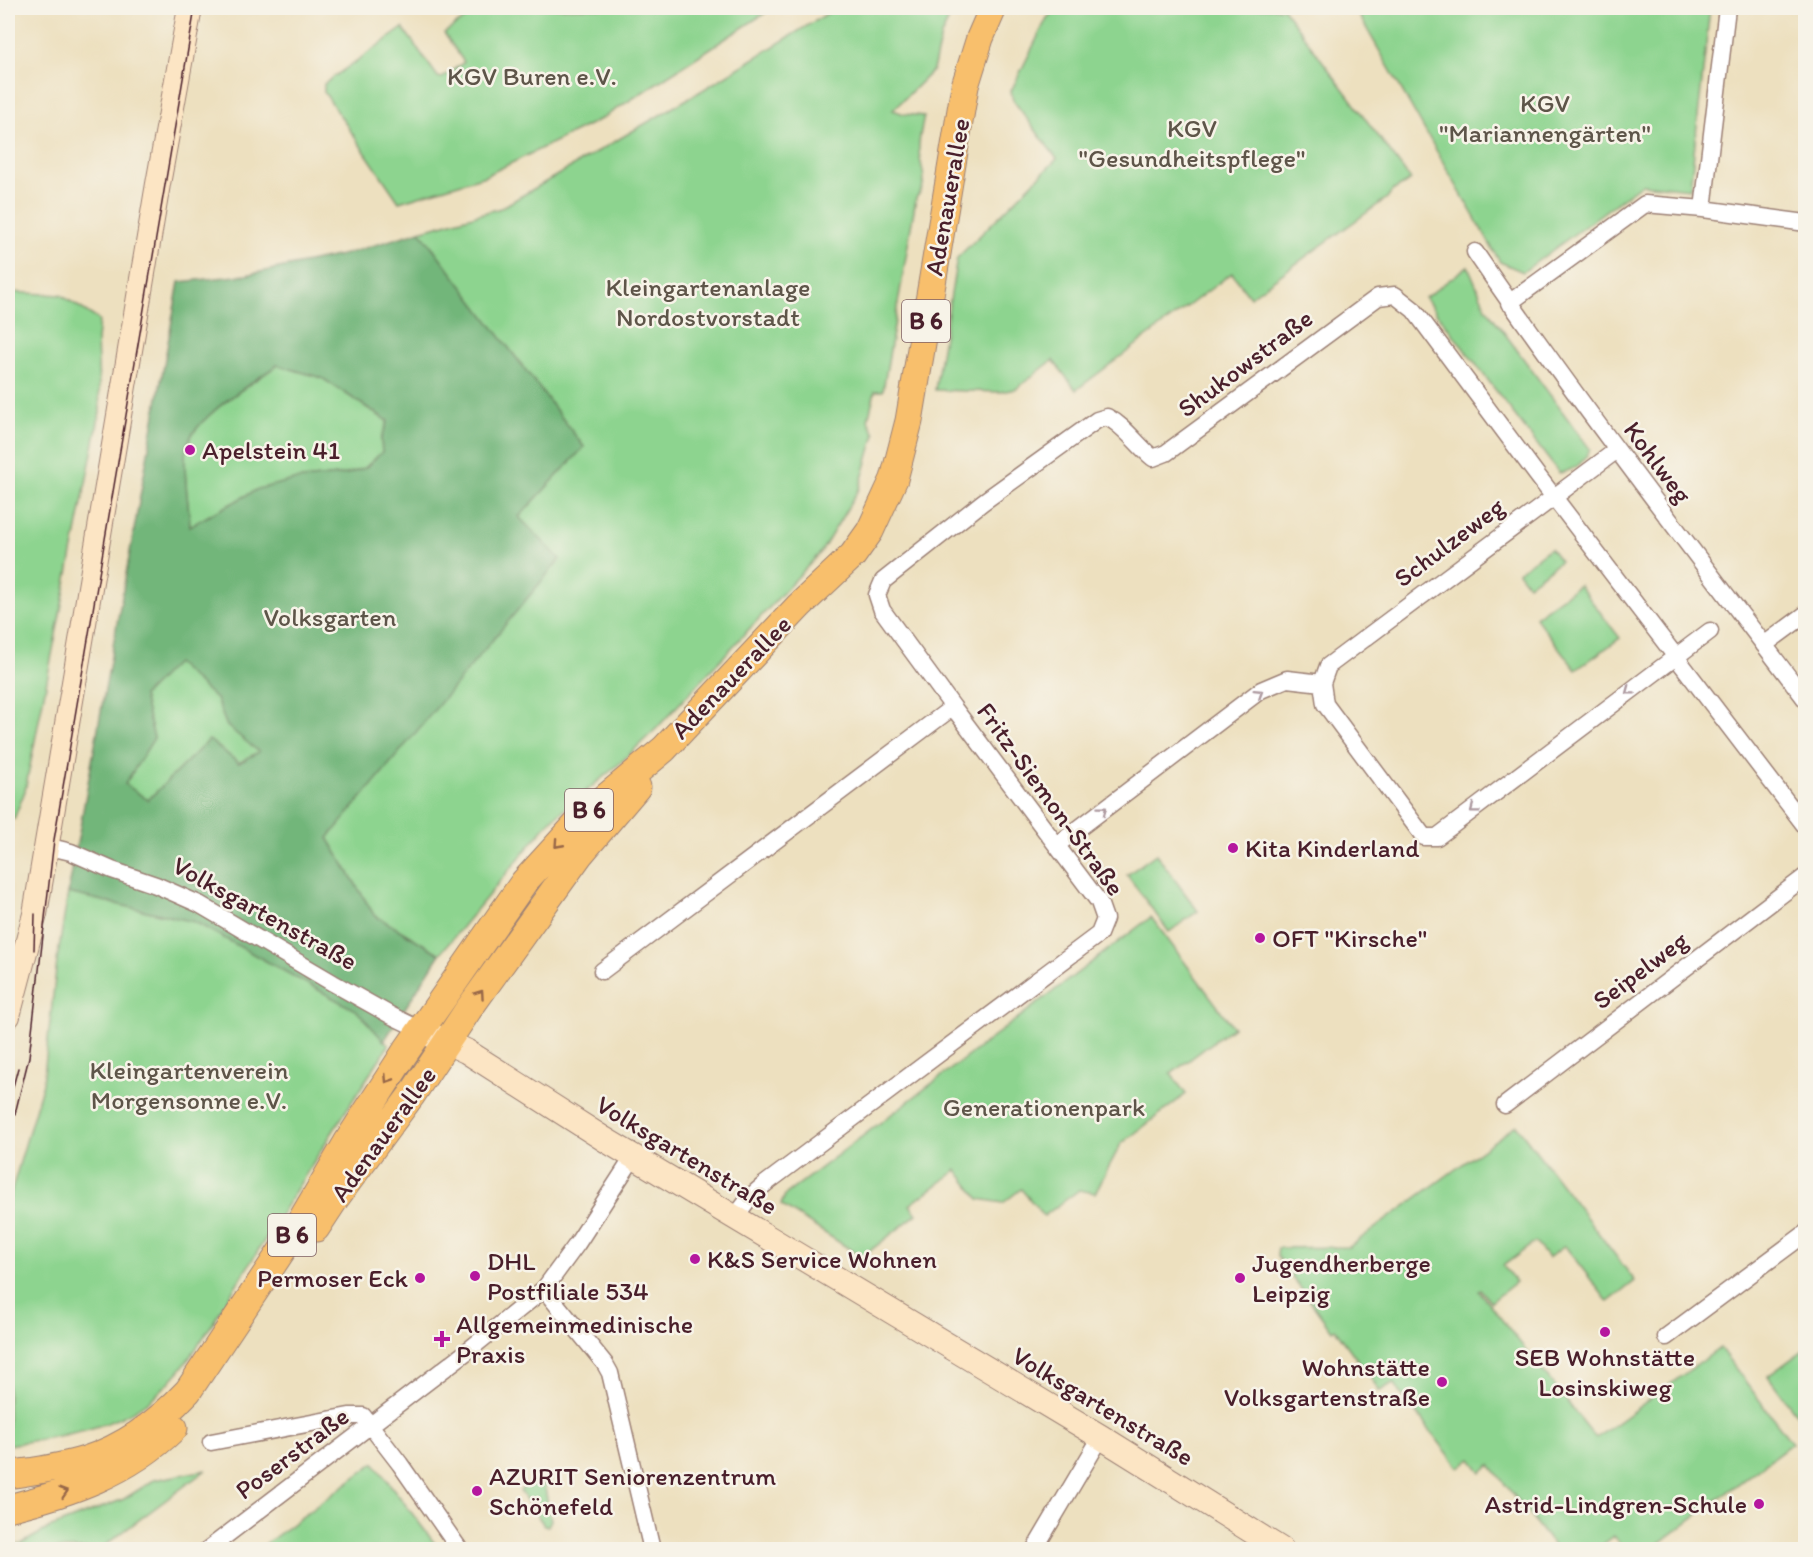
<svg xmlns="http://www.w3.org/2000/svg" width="1813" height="1557" font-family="Itim,sans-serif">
	<rect width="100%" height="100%" fill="#f7f3e8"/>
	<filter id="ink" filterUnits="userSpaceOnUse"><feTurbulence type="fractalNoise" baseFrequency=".0167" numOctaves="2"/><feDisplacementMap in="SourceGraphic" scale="12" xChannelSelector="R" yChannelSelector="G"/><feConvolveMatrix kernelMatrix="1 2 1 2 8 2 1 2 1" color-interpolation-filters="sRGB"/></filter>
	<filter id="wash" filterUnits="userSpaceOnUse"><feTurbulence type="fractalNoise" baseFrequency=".008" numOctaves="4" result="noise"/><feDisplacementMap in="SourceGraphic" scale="24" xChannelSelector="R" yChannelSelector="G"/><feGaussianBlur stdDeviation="1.35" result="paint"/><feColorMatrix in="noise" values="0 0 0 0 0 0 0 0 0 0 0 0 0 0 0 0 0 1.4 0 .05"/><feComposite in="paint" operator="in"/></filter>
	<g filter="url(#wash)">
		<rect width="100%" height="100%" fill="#ede0bf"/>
		<path fill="#8dd48f" stroke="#6c7a5d" stroke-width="1.5" d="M481 8H773L601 119 485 176 399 202 324 92V84L403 28 438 77 442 78 464 62 444 33Z
			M836 8H954L941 36 933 70 893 110 904 114 924 116C922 127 918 140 919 151 920 169 931 180 916 198L883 391H875L868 420 875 434 859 489 821 552 656 729 619 764 549 822 440 954 374 915 328 838 559 559 518 518 584 447 420 231 501 208 701 91Z
			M1058 8H1283L1411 180 1392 191 1387 198 1250 297 1232 273 1076 390 1053 360 1016 389 1000 392 935 390 957 258 1057 159 1013 100 1011 91 1047 18Z
			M1355 8H1710L1690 189 1642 184 1523 272 1500 262Z
			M1468 266 1486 308 1590 449C1583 464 1575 470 1559 473L1425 298Z
			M8 292 61 295 99 320 97 340 100 412 25 791 14 819 8 816Z
			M278 365 322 378 388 422 381 439 382 452 365 468 347 474 294 480 213 513 190 527C189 507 182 466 186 448 193 418 253 383 278 365Z
			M1550 548 1560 561 1528 585 1518 572Z
			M1579 585 1620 638 1576 670 1535 617Z
			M176 662 216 699 227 726 260 751 239 763 209 740 148 800 125 784 154 738 143 696Z
			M1156 854 1198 911 1169 932 1127 875Z
			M68 893 195 922 357 1011 389 1045C338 1121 291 1199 242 1276 214 1319 188 1372 146 1403 105 1432 55 1436 8 1445V1203L43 1083 57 961Z
			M1151 917 1233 1027 1171 1074 1186 1094 1121 1144 1095 1193 1079 1190 1044 1216 1021 1189 1003 1203 979 1199 957 1170 910 1205 917 1214 862 1257 781 1205 785 1195Z
			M1516 1125 1635 1281 1608 1302 1565 1246 1548 1258 1535 1242 1503 1266 1516 1282 1491 1302 1481 1290 1479 1291 1596 1438 1720 1348 1792 1443 1652 1549H1624L1614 1536 1597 1549H1556L1490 1465 1481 1472 1471 1459 1459 1468 1393 1383 1380 1391 1335 1329 1332 1331 1277 1256 1278 1248 1349 1247Z
			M1805 1349 1806 1419 1802 1422 1768 1376Z
			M374 1463 439 1549H259Z
			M206 1470 100 1549H8V1547L23 1543 49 1528 124 1499 154 1480Z
			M544 1483 551 1520 548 1526 544 1525 520 1491 524 1487Z"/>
		<path fill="#72b67a" stroke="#5e6a52" stroke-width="1.5" fill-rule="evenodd" d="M420 231 584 447 519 517 560 559 328 838 374 915 440 954 384 1041 357 1011 195 922 68 893 179 282 246 275 346 254ZM277 365 322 378 388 421 381 439 382 452 365 468 347 474 294 480 258 489 190 526C189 507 182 465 186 448 193 418 252 383 277 365ZM176 663 216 699 227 726 259 752 239 763 209 740 148 800 125 784 154 738 143 696Z"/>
	</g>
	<g filter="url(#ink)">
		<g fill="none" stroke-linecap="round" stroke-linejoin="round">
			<g stroke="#9c8075" stroke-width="19">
				<path id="minor" d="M1703 209 1727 8
					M1475 252C1580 405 1694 552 1806 700
					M1509 303 1645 204 1703 209 1806 223
					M1617 450 1328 666 1322 683 1325 704 1424 837H1437L1710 631
					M1764 645 1806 614
					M953 707 882 610 877 595 883 581 983 502 1097 420 1107 417C1125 426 1137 445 1153 458L1166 453 1378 297 1395 295 1414 310 1537 475 1806 827
					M1057 845 1261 690 1287 679 1322 683
					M46 846 71 852 112 870 156 885 199 904 333 983 392 1016 421 1030
					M602 971 953 707 1099 902 1105 919 1099 934 765 1184 751 1196 735 1217
					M1505 1105 1806 876
					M544 1289 605 1364 610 1373 652 1550
					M1666 1337 1806 1233
					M211 1442 349 1416H363L400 1464 460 1550
					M207 1550 465 1353 544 1289 577 1244 634 1156
					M1034 1550 1101 1437"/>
			</g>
			<g stroke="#9c8075" stroke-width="26">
				<path id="secondary" d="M8 1016 35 914 158 184 190 8
					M429 1034 466 1051 604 1139 1101 1437 1282 1550"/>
			</g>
			<g stroke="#9c8075" stroke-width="29">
				<path id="primary" d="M316 1228 335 1199 411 1096 468 1010 580 854 637 787
					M8 1475C33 1471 60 1468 85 1460 126 1447 159 1422 188 1391L295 1231 348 1141 404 1054 524 882 587 813 664 749 799 606 853 555 870 531 894 479 909 421 965 86 980 38 993 8
					M8 1508C69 1493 128 1473 174 1428"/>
			</g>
			<use href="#minor" stroke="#fff" stroke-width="16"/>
			<use href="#secondary" stroke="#fce5c4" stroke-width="24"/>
			<use href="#primary" stroke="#f8bf6c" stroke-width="27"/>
			<path stroke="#4a1f2b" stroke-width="1.5" d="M34 950 35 914
				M8 1105 18 1068
				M8 1142 29 1057 54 840 195 8"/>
		</g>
		<defs><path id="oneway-chevron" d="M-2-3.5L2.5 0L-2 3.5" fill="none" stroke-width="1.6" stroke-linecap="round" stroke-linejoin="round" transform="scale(1.5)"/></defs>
		<g stroke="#ae9aa0">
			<use href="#oneway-chevron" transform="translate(1629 691) rotate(143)"/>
			<use href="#oneway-chevron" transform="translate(1259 693) rotate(-32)"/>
			<use href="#oneway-chevron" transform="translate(1474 809) rotate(143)"/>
			<use href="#oneway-chevron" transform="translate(1103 810) rotate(-37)"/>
		</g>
		<g stroke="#986748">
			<use href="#oneway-chevron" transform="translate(558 844) rotate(132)"/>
			<use href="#oneway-chevron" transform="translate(480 994) rotate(-55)"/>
			<use href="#oneway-chevron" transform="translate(388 1079) rotate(123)"/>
			<use href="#oneway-chevron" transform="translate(64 1492) rotate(-17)"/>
		</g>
	</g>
	<g fill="#b5179e" stroke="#f7f3e8" stroke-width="2">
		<circle cx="190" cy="450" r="6"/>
		<circle cx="1233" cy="848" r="6"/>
		<circle cx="1260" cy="938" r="6"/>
		<circle cx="695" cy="1259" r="6"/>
		<circle cx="475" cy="1276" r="6"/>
		<circle cx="420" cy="1278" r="6"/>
		<circle cx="1240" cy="1278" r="6"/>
		<circle cx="1605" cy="1332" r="6"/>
		<path d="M439 1330h6v6h6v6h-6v6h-6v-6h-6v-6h6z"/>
		<circle cx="1442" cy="1382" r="6"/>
		<circle cx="477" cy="1491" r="6"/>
		<circle cx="1759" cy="1504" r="6"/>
	</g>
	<g text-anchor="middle" stroke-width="5" stroke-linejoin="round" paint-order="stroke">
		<g fill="#f7f3e8" stroke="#7e5f64" stroke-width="1.5">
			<rect x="902" y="300" width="48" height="42" rx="4.5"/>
			<rect x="565" y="789" width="48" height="42" rx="4.5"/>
			<rect x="268" y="1214" width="48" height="42" rx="4.5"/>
		</g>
		<g font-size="24" font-weight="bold" fill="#4a1f2b">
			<text x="926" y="329">B 6</text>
			<text x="589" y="818">B 6</text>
			<text x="292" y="1243">B 6</text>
		</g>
		<g font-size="26" fill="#5e5549" stroke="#f7f3e8">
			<text x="532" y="85">KGV Buren e.V.</text>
			<text x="1545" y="112">KGV<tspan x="1545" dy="30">"Mariannengärten"</tspan></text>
			<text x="1192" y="137">KGV<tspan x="1192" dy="30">"Gesundheitspflege"</tspan></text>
			<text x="708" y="296">Kleingartenanlage<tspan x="708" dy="30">Nordostvorstadt</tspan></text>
			<text x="330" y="626">Volksgarten</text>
			<text x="189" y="1079">Kleingartenverein<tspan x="189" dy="30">Morgensonne e.V.</tspan></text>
			<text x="1044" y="1116">Generationenpark</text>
		</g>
		<g font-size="26" fill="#4a1f2b" stroke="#f7f3e8">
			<text transform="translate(947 197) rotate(-80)" y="9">Adenauerallee</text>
			<text transform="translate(1245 363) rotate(-37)" y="9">Shukowstraße</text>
			<text transform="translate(1658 462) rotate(53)" y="9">Kohlweg</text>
			<text transform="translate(1449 542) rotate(-37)" y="9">Schulzeweg</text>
			<text transform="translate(731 677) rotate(-46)" y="9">Adenauerallee</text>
			<text transform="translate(1051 799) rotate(54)" y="9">Fritz-Siemon-Straße</text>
			<text transform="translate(265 913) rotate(29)" y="9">Volksgartenstraße</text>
			<text transform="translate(1640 970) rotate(-37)" y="9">Seipelweg</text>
			<text transform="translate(383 1134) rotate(-54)" y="9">Adenauerallee</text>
			<text transform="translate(687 1155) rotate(31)" y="9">Volksgartenstraße</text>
			<text transform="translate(1103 1406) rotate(31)" y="9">Volksgartenstraße</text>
			<text transform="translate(292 1453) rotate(-37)" y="9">Poserstraße</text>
		</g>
		<g font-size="26" fill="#4a1f2b" stroke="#f7f3e8" text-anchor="start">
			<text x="202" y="459">Apelstein 41</text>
			<text x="1245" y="857">Kita Kinderland</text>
			<text x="1272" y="947">OFT "Kirsche"</text>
			<text x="707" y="1268">K&amp;S Service Wohnen</text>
			<text x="487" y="1270">DHL<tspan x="487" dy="30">Postfiliale 534</tspan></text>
			<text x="1252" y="1272">Jugendherberge<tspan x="1252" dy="30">Leipzig</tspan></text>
			<text x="408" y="1287" text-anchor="end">Permoser Eck</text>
			<text x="456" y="1333">Allgemeinmedinische<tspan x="456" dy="30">Praxis</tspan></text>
			<text x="1605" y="1366" text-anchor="middle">SEB Wohnstätte<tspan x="1605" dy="30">Losinskiweg</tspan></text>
			<text x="1430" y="1376" text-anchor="end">Wohnstätte<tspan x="1430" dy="30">Volksgartenstraße</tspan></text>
			<text x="489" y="1485">AZURIT Seniorenzentrum<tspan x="489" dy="30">Schönefeld</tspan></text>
			<text x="1747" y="1513" text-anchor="end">Astrid-Lindgren-Schule</text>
		</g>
	</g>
	<rect width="1813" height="1557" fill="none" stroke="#f7f3e8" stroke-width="30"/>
</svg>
